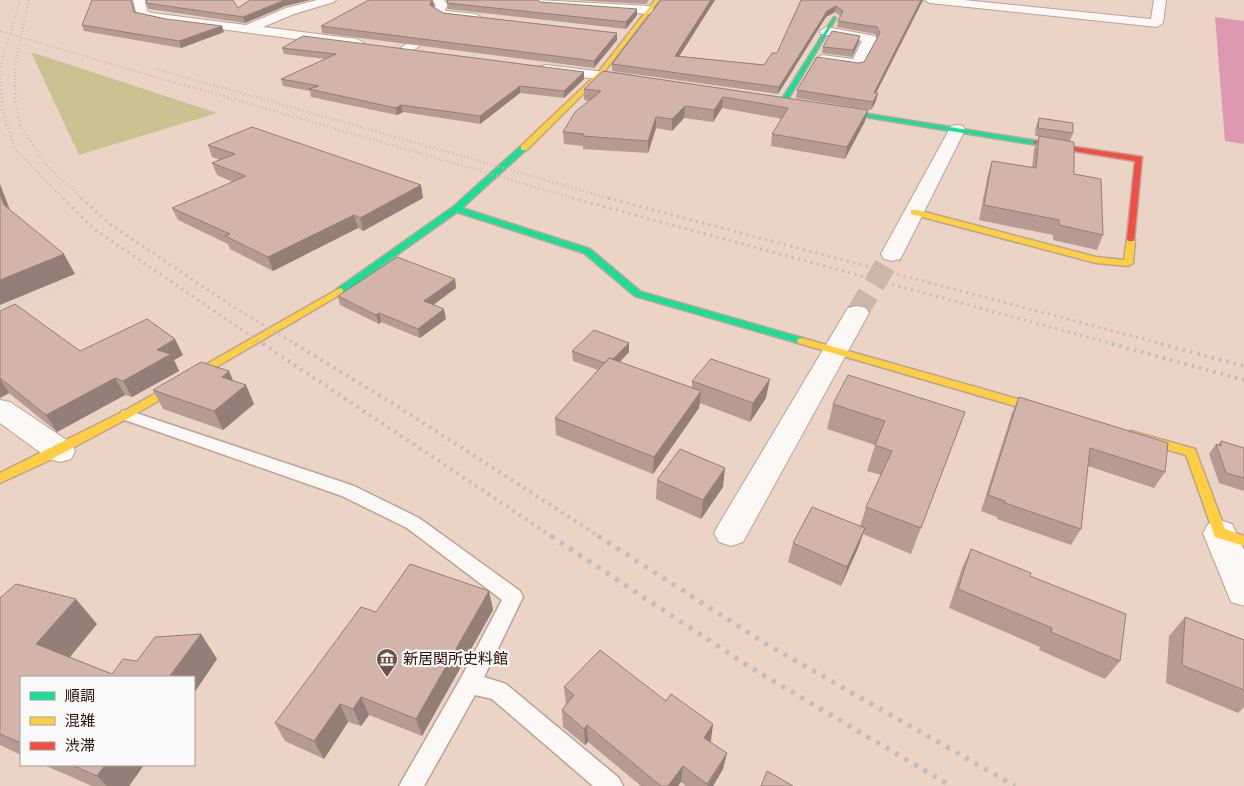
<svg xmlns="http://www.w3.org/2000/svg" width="1244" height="786" font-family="'Fira Sans','Noto Sans JP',sans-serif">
	<rect width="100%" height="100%" fill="#ebd3c6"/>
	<path fill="#cbc191" d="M31 52 217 113 79 155Z"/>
	<path fill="#dd98b2" d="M1215 17 1244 21V144L1225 141Z"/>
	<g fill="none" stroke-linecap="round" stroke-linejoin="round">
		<path stroke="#ceb5a9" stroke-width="22" stroke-dasharray="22 11" stroke-linecap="butt" d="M857 313 892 254"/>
		<g stroke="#bba396" stroke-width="3">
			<path id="lane" d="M127 410 354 486 419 518 520 591 523 597 484 677 506 684 619 778 623 786H593L492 699 475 695 424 786H399L462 676 502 600 407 528 342 496 122 419 119 415 122 411Z"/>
		</g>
		<g stroke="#bba396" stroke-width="2">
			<path id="street" d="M133 0H145L147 11 152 13 246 25 286 8 317 0H336L334 2 294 14 263 27 357 39 364 43 357 47 151 20 137 16Z
				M431 0H444L448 4 445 10 447 11 476 14 482 18C475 25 440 19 433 11L436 5Z
				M538 0 649 6 655 10 649 14 541 6 535 3Z
				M924 0H964L1151 19 1154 0H1166L1163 23 1157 27 930 3Z
				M435 26 439 27 441 30 439 33 409 53H399L397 50Z
				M826 27 875 36 877 39 862 67 857 68 817 62 815 59 822 55 853 59 862 41 821 34 820 31Z
				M546 65 630 75 635 76 637 79 635 82 630 83 541 72 539 69 541 66Z
				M957 125 963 126 965 130 903 254 900 259 892 261 884 259 881 254 949 130 951 126Z
				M857 306 866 308 869 313 743 542 731 546 719 542 714 533 719 524 845 313 848 308Z
				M0 400 10 402 71 443 75 451 71 459 60 462 49 459 0 423Z
				M1220 520 1232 524 1244 550V606L1231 602 1203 533 1208 524Z"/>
		</g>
		<g stroke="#bba396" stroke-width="3">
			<path id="fast" d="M834 17 836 18 787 101 1037 141 1041 143 1037 145 781 103 780 102Z
				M521 146 528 148 462 208 590 249 641 292 806 339 807 341 806 343H798L635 296 584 253 457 212 343 293H337V289L453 207Z"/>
		</g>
		<g stroke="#bba396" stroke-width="3">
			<path id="slow" d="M655 0H659L601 76 527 150H521V146L597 74Z
				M911 210H917L1096 257 1124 260 1127 239 1131 236 1135 239 1133 263 1128 266 1096 263 911 214Z
				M340 288 343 289V293L134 415 48 461 0 483V473L126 410Z
				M802 338 1057 410 1059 413 1053 417 798 343 797 341 798 339Z
				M1131 431 1195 449 1225 529 1244 536V546L1215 537 1186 455 1127 438 1125 435 1127 432Z"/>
		</g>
		<g stroke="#bba396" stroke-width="3">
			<path id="jam" d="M1034 141 1142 157 1134 241H1128L1127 239 1135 161 1037 145 1033 143Z"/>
		</g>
		<path stroke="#dbd3ce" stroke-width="2.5" stroke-dasharray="2 2" stroke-linecap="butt" d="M0 307 83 278"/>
		<use href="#lane" fill="#fcf8f6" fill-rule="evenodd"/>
		<use href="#street" fill="#fcf8f6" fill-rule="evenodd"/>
		<use href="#fast" fill="#16e098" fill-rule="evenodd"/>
		<use href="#slow" fill="#ffcf43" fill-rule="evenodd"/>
		<use href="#jam" fill="#f24e42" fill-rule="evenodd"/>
		<path stroke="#c4bdb9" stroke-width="2" stroke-dasharray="1 2.5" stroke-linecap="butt" d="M0 31 189 87
			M0 67 20 0
			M156 69 218 87
			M0 71 1 87
			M15 87V64L29 0"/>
		<path stroke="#c4bdb9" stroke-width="2.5" stroke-dasharray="1 3" stroke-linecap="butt" d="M1 85 2 109 15 149 64 199
			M15 85V99L20 125 47 166 83 199
			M185 85 577 199
			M214 85 612 199"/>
		<path stroke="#c4bdb9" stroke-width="3" stroke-dasharray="2 4.5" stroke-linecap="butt" d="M63 198 94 229 264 345
			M81 198 110 224 235 308 297 345
			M572 198 1117 345
			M608 198 1166 345"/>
		<path stroke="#c4bdb9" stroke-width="4" stroke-dasharray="2.5 5" stroke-linecap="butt" d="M263 344 553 537
			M295 344 397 406 600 537
			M1112 344 1244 380
			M1161 344 1244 366"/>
		<path stroke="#c4bdb9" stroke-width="5" stroke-dasharray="4 7" stroke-linecap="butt" d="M551 536 748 666 951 786
			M598 536 763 642 1015 786"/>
	</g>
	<path fill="#b59b93" d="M92 0H132L135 12 224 32 181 48 84 31 82 25Z
		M250 0H310L285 6 245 23 149 9 146 3 238 8Z
		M369 0H433L434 5 433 7 443 13 617 33V40L594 68 322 33 321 26Z
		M447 0H538L540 2 637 15 626 29 448 9 447 3Z
		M573 0H649L646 4Z
		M661 0H715L679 56 764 65 777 53 801 0H923L876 93V101L871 110 796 98 797 90 858 63 864 62 877 38 875 34 837 27 838 21 840 16 835 12 826 17 778 94 612 71V64Z
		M859 42 852 57 822 53 823 47Z
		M282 48 584 72V79L564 98 520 93 480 124 403 112 397 115 311 97 310 91 283 86 281 79 325 59 284 54Z
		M603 71 868 110 865 121 845 159 771 146 772 134 782 119 722 108 713 122 684 118 672 131 656 128 648 153 583 149V146L564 144 563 132 589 101 584 100V89Z
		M1039 118 1073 133 1070 141 1074 174 1103 235 1097 250 1053 240V235L979 220 988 174 992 161 1032 168 1034 149 1039 136H1035L1036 126Z
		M208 145 423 198 363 231 358 228 273 271 230 249 228 244 178 220 172 208 233 182 217 175 212 163 220 160 212 157Z
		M455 279 456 288 433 305 446 319 420 338 381 322 379 324 340 305 338 296Z
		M0 311 80 351 183 355 174 360 179 371 132 397 125 395 57 432 9 393 0 398Z
		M572 351 629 352 620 362 692 388V381L766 398 750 422 700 403 699 408 653 474 556 435 555 418 598 370 573 361Z
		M234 381 246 385 254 404 223 430 163 409 153 390Z
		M1019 397 1165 472 1154 488 1088 466 1081 529 1071 545 997 519V517L981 511 1012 413Z
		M833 404 965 412 911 554 863 534 858 548 841 586 788 562 793 543 860 527 866 507 881 475 867 471 875 445 827 429Z
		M1221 441 1244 448V491L1219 483 1209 454 1216 444 1218 445Z
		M657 480 723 487 701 519 656 499Z
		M971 549 1030 576 1120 661 1105 679 1039 650 1040 647 949 608 962 568Z
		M489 591 493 610 422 736 369 715 361 726 348 722 324 759 285 741 275 723 376 612Z
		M0 598 97 624 70 657 112 674 137 661 201 634 217 659 194 693V677H21V755L0 745Z
		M1185 617 1244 640V707L1238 713 1166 683 1169 636Z
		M564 687 666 701 713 724 710 742 727 753 723 769 713 786H686L681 782 678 786H641L588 742 585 745 563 727 562 710 566 705Z
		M44 765H144L129 786H92Z"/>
	<path fill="#937e78" d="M285 0H310L285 6 245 23 243 17Z
		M432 0 434 5 431 12 430 5Z
		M711 0H715L675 63V56Z
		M921 0H923L872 101 874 93Z
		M836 6 835 12 826 17 778 94 779 87 827 11Z
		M637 9V15L626 29V22Z
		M222 26 224 32 181 48 179 41Z
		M617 33V40L594 68V61Z
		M860 36 859 42 852 57 853 50Z
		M584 72V79L564 98V91Z
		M520 86V93L480 124V116Z
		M878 93 876 101 871 110 873 102Z
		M723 97 722 108 713 122 714 110Z
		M401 105 403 112 397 115 396 108Z
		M685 106 684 118 672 131V119Z
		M868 110 865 121 845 159 847 147Z
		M656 117V128L648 153V141Z
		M0 184 15 223 4 205 0 194Z
		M421 185 423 198 363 231 360 218Z
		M354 215 358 228 273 271 268 257Z
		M64 254 75 274 0 305V280Z
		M455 279 456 288 425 311 424 301Z
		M444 309 446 319 420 338 418 329Z
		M379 313 381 322 379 324 376 315Z
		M175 339 183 355 174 360 179 371 132 397 123 381 157 350Z
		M629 343V352L608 374V364Z
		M229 371 237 390 222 377Z
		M115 378 125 395 57 432 46 415Z
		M0 379 9 393 0 398Z
		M770 379 766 398 750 422 753 403Z
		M246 385 254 404 223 430 214 411Z
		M701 391 699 408 653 474 654 457Z
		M725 468 723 487 701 519 703 500Z
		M865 528 858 548 841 586 847 567Z
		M489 591 493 610 422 736 416 719Z
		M76 599 97 624 59 670 36 644Z
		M201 634 217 659 194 693V677H169Z
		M361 697 369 715 361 726 353 709Z
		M340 704 348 722 324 759 314 741Z
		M713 724 711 741 701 754 704 738Z
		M587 725 588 742 585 745 584 729Z
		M727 753 723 769 713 786H707Z
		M105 765H144L129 786H107L97 776Z
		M683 766 681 782 678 786H668Z"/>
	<path fill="#d2b4ab" stroke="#937e78" d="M92 0H131L134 12 166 19 222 26 179 41 82 25Z
		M146 0H233L238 8 250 0H285L243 17 146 3Z
		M369 0H432L430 5 443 13 617 33 594 61 321 26Z
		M448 0H538L540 2 637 9 626 22 447 3Z
		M661 0H711L675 56 764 65 772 53H777L801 0H921L874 93H878L873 102 797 90 817 57 858 63 864 62 880 33 877 27 838 21 843 11 836 6 827 11 779 87 612 64Z
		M832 31 860 36 853 50 823 47Z
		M303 36 584 72 564 91 520 86 480 116 401 105 396 108 309 89 319 86 281 79 336 54 282 48Z
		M603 71 868 110 847 147 772 134 788 108 723 97 714 110 685 106 672 119 656 117 648 141 583 136 584 134 563 132 575 112 601 91 584 89Z
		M1039 118 1073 123V133L1038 128Z
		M252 127 421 185 360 218 354 215 268 257 225 236 230 234 172 208 246 176 212 163 235 154 208 145Z
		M1039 136 1074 142V174L1101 179 1103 235 1059 225V220L984 205 992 161 1036 168Z
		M0 194 4 205 64 254 0 280Z
		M397 257 455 279 424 301 444 309 418 329 379 313 376 315 338 296Z
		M15 304 80 351 147 319 175 339 157 350 171 354 123 381 115 378 46 415 0 378V311Z
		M594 330 629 343 613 359 609 358 605 363 572 351Z
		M609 358 701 391 654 457 555 418Z
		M711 359 770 379 753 403 692 381Z
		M201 362 229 371 222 377 246 385 214 411 153 390Z
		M848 375 965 412 921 528 866 507 892 451 875 445 885 421 833 404Z
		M1019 397 1168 443 1165 472 1090 448 1081 529 1005 503V501L988 495Z
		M1221 441 1244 448V478L1226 473 1216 444 1221 446Z
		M680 449 725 468 703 500 657 480Z
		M812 507 865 528 847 567 793 543Z
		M971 549 1031 573 1030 576 1126 614 1120 661 1051 632 1052 628 958 589Z
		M410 564 489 591 416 719 361 697 353 709 340 704 314 741 275 723 361 607 376 612Z
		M16 584 76 599 36 644 112 674 123 659 137 661 155 637 201 634 169 677H21V743L0 734V598Z
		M1185 617 1244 640V690L1182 665Z
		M600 650 666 701 671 694 713 724 704 738 727 753 707 784 683 766 668 786H661L587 725 584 729 562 710 574 695 564 687Z
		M72 765H105L97 776Z
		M767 771 793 786H761Z"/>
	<defs>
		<g id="museum-pin" transform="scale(1.125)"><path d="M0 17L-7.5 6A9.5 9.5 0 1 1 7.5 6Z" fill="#6c5347" stroke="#f9f9f9"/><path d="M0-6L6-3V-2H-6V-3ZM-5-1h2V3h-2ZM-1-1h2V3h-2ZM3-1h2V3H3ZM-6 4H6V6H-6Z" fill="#fff"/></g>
	</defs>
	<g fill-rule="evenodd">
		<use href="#museum-pin" x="387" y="659"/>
	</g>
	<g text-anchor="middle" stroke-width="4.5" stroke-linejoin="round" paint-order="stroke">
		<g font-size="15" fill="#280e02" stroke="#f9f9f9" text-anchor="start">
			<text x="403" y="664">新居関所史料館</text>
		</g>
	</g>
	<rect x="20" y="676" width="175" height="90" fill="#f9f9f9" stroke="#a59b96"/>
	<rect x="30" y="692" width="25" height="8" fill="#16e098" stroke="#a59b96"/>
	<text x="65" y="701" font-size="15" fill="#280e02">順調</text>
	<rect x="30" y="717" width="25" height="8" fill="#ffcf43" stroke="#a59b96"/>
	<text x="65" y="726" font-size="15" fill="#280e02">混雑</text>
	<rect x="30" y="742" width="25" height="8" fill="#f24e42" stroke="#a59b96"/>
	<text x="65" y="751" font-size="15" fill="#280e02">渋滞</text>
</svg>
